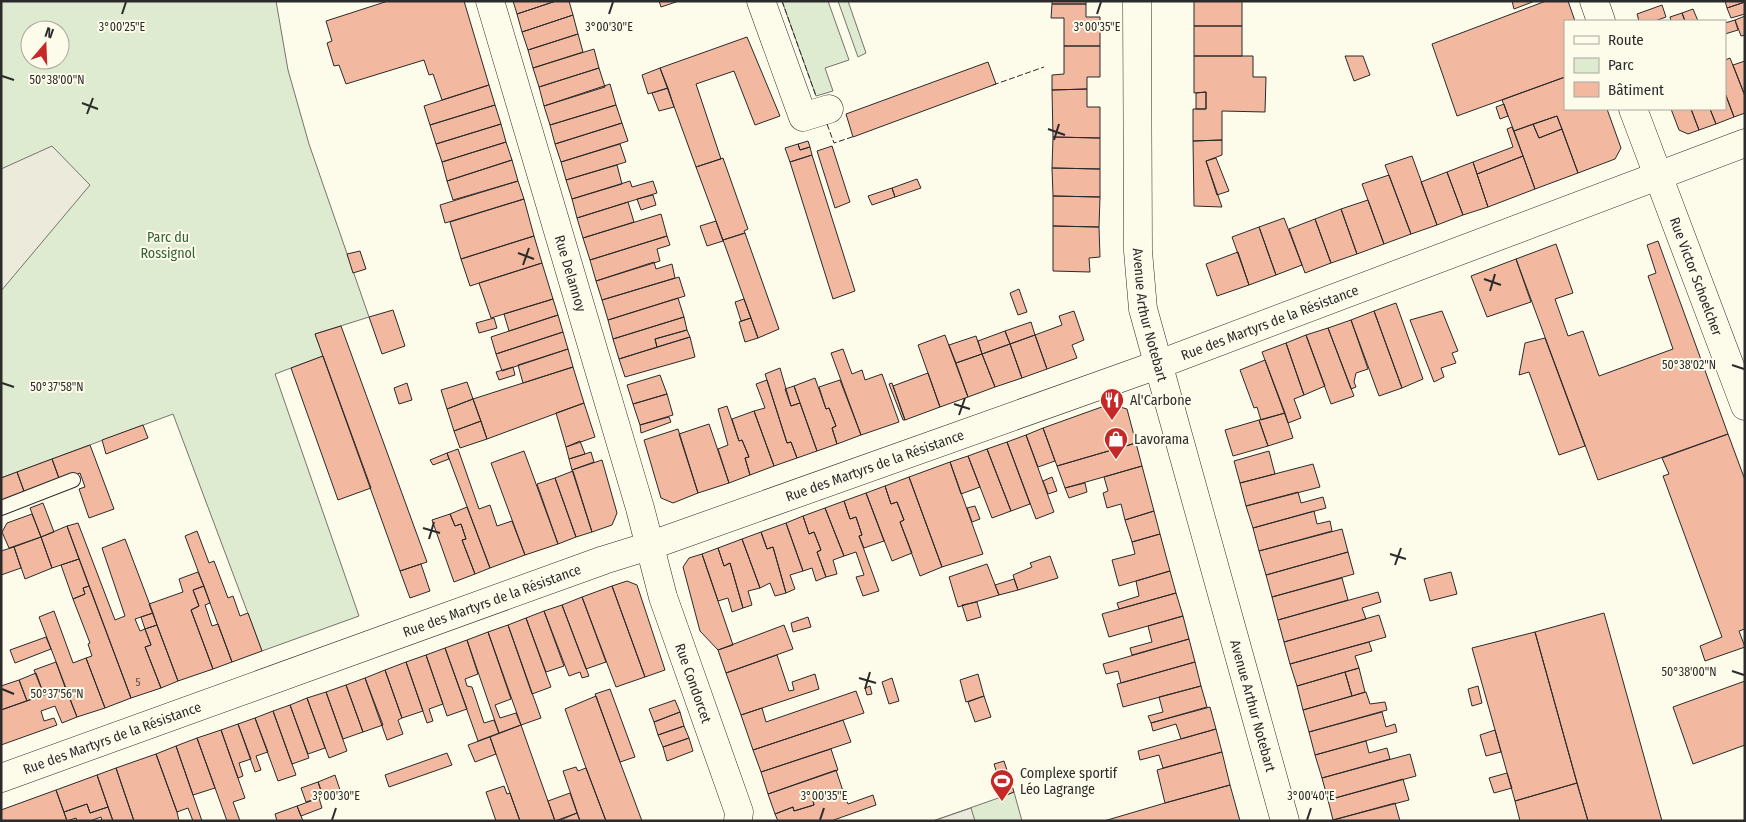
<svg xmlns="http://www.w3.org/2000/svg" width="1746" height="822" font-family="'Fira Sans Condensed',sans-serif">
	<rect width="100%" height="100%" fill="#fdfbea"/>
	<path fill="#deebd1" stroke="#74746e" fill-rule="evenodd" d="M1 1H276L288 70 309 144 369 317 315 334 323 356 275 374 359 616 262 651 173 414 1 478ZM30 30H60V60H30Z
		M782 1H828L849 60 825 68 833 91 816 96Z
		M838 1H848L866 53 858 57Z
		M1014 792 1022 821H933L1004 796Z"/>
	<path fill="#eceadb" stroke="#74746e" d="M52 146 90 185 1 291V169Z
		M971 808 975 821H933Z"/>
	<path fill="#f2b8a0" stroke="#2b2b2b" d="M388 1H464L489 85 442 100 433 74 429 75 424 60 346 84 339 65 334 66 327 43 332 41 326 21Z
		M513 1H556L517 14Z
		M556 1H569L573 15 522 32 517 14Z
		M659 1H679L661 7Z
		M1052 1H1086V4H1052Z
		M1194 1H1242V26H1194Z
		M1512 1H1535L1514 9Z
		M1546 1H1568L1575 21H1565V77L1457 116 1432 44Z
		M1725 1H1745V2L1727 8Z
		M1745 2V14L1731 18 1727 8Z
		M1052 4H1086V17H1100V46H1064V18H1051Z
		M1662 5 1666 17 1655 21H1639L1637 14Z
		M1693 9 1698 21H1685L1682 13Z
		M1682 13 1685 21H1671L1670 17Z
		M573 15 578 34 528 50 522 32Z
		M1745 16V35L1741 36 1735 20Z
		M1735 20 1738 30 1725 34V23Z
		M1194 26H1242V56H1194Z
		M578 34 583 52 533 68 528 50Z
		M747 37 780 116 755 125 734 71 696 84 721 159 696 167 660 68Z
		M1064 46H1100V77H1087V89L1052 90V75L1064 74Z
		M594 49 599 68 539 87 533 68Z
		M1194 56H1253V77H1266L1265 112 1222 111V140L1193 141V109H1206V92L1194 93Z
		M1345 56H1363L1370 75 1354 81Z
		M1730 58 1745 96V113L1734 117 1725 93V60Z
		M1745 61V96L1733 65Z
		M988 62 996 84 853 137 846 114Z
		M599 68 605 87 544 106 539 87Z
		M660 68 668 88 648 94 642 75Z
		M1565 77V109H1607L1621 148 1615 159 1578 173 1557 116 1514 131 1502 100Z
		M610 84 616 105 550 125 544 106Z
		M489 85 495 105 430 125 424 106Z
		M668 88 674 107 659 111 652 93Z
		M1087 89V107H1100V138L1053 137 1052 90Z
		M1206 92V109H1196V93Z
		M1725 93 1734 117 1716 124 1710 109H1725Z
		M1504 104 1508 116 1500 119 1496 107Z
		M495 105 501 124 436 144 430 125Z
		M616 105 622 123 555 144 550 125Z
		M1671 109H1691L1699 130 1688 134 1679 130Z
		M1691 109H1710L1716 124 1699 130Z
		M1557 116 1562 129 1539 138 1533 124Z
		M622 123 628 141 561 162 555 144Z
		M501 124 506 142 442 162 436 144Z
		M1533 124 1539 138 1562 129 1578 173 1535 189 1514 131Z
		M1512 127 1523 156 1477 174 1473 162 1513 147 1507 129Z
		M1053 137 1100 138V169L1052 168Z
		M1222 140V155L1206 161 1222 207 1194 206 1193 141Z
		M808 141 810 147 800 150 798 144Z
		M506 142 512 160 447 181 442 162Z
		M620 144 626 162 566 180 561 162Z
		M798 144 800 150 810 147 812 155 790 162 785 148Z
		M832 146 850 202 835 208 817 151Z
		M812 155 855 291 833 299 790 162Z
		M1412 156 1437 225 1411 234 1385 165Z
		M1523 156 1535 189 1488 207 1477 174Z
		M723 158 748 229 744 231 745 233 723 240 696 167Z
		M1216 158 1229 191 1217 195 1206 161Z
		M512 160 518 181 453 200 447 181Z
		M1473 162 1488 207 1463 215 1447 172Z
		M617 165 622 184 572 199 566 180Z
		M1052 168 1100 169V197L1053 196Z
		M1447 172 1463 215 1437 225 1421 182Z
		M1389 175 1411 234 1384 244 1362 184Z
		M917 179 921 188 895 197 892 188Z
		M518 181 524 199 445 223 440 205Z
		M630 181 632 187 653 181 657 193 577 218 572 199Z
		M892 188 895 197 872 205 868 196Z
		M653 195 656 205 641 210 637 199Z
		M1053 196 1100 197 1099 227 1053 226Z
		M524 199 534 236 461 259 450 222Z
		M1368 200 1384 244 1357 254 1341 209Z
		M628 202 634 222 583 238 577 218Z
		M1341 209 1357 254 1331 263 1315 219Z
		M661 214 667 236 590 260 583 238Z
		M1284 218 1302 265 1276 275 1259 227Z
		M1315 219 1331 263 1305 273 1289 229Z
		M716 221 723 241 707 246 700 226Z
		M1053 226 1099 227 1100 257 1089 258 1090 272 1053 271Z
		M1259 227 1276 275 1249 285 1232 237Z
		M745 233 779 329 758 338 723 240Z
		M534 236 542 263 470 286 461 259Z
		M667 236 670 245 657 249 660 261 596 281 590 260Z
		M1658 241 1728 434 1598 480 1516 259 1556 244 1573 293 1555 299 1568 336 1583 331 1599 376 1673 349 1648 276 1656 273 1647 245Z
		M360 251 366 269 353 273 347 254Z
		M1238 252 1249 285 1217 296 1206 264Z
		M1516 259 1531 302 1487 317 1471 276Z
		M654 262 656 269 672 264 675 278 602 300 596 281Z
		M542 263 553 299 491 318 479 283Z
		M679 277 685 296 608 320 602 300Z
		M1019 289 1027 312 1018 315 1010 293Z
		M678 298 684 317 613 339 608 320Z
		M553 299 558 315 509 331 504 314Z
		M744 299 751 318 741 321 735 302Z
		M1396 303 1423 379 1402 388 1374 311Z
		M393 310 405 346 382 354 369 317Z
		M1074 311 1084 340 1072 345 1077 358 1047 369 1035 335 1062 325 1059 316Z
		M1374 311 1402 388 1379 396 1351 320Z
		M1442 311 1458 351 1452 353 1456 363 1441 368 1444 377 1434 382 1410 320Z
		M558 315 563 332 496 354 491 337Z
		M684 317 687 330 655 339 657 347 619 359 613 339Z
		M494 318 497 328 479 333 476 323Z
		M751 318 758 338 745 342 739 322Z
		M1351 320 1368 369 1356 373 1354 382 1356 387 1351 389 1328 328Z
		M1031 322 1035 335 1010 344 1005 331Z
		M341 326 427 562 400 571 315 334Z
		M1328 328 1354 396 1331 404 1306 335Z
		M687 330 690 337 657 347 655 339Z
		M1005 331 1010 344 982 354 978 341Z
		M563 332 568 349 502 371 496 354Z
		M945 335 968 397 940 407 918 345Z
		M1035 335 1047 369 1022 378 1010 344Z
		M1306 335 1325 386 1304 395 1286 343Z
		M976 336 982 354 956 363 949 345Z
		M690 337 695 357 625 377 619 359Z
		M1545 338 1585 446 1559 455 1529 372 1519 375 1525 343Z
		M1286 343 1304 395 1294 399 1301 418 1288 423 1262 352Z
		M1010 344 1022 378 995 387 982 354Z
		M568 349 573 367 523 383 518 365Z
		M843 349 852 374 862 370 865 380 882 374 899 422 861 435 831 353Z
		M982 354 995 387 968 397 956 363Z
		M323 356 371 488 338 500 291 368Z
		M1265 360 1285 413 1261 420 1257 407 1254 408 1240 370Z
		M513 367 515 375 499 380 496 372Z
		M573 367 584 403 487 439 473 399Z
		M780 368 791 406 800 403 817 451 797 458 791 442 787 443 765 374Z
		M928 373 940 407 905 420 893 386Z
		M660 375 667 394 633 404 627 385Z
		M815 378 826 409 829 408 836 426 832 428 837 444 817 451 794 386Z
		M767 380 787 443 791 442 797 458 774 466 754 411 765 408 756 384Z
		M840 380 861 435 837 444 832 428 836 426 829 408 826 409 819 387Z
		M467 382 473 399 447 409 441 390Z
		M407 383 412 400 399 404 394 388Z
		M892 383 905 420H903L889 384Z
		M794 386 800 403 791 406 785 389Z
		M667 394 673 415 640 425 633 404Z
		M473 399 481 421 454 431 447 409Z
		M584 403 595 437 566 447 556 413Z
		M1110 404 1127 409 1136 443 1057 466 1043 428Z
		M727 406 739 441 742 440 749 457 745 458 750 475 729 483 718 449 728 445 718 409Z
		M754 411 774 466 750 475 745 458 749 457 742 440 739 441 732 419Z
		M1285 413 1293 438 1268 446 1259 420Z
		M669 417 671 422 641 433 640 425Z
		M1259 420 1268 446 1233 456 1225 430Z
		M481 421 487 439 460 448 454 431Z
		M709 424 729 483 698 493 679 434Z
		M143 425 148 438 106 454 102 440Z
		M1043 428 1055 461 1038 467 1026 435Z
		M678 429 698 493 673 503 661 498 644 440Z
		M1728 434 1745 480V629L1739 631 1745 647 1705 661 1700 646 1722 637 1663 476 1669 474 1662 458Z
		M1026 435 1054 512 1036 519 1007 442Z
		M580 441 585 454 569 459 566 447Z
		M1007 442 1030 504 1011 511 987 449Z
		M1136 443 1142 466 1065 488 1057 466Z
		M90 445 114 509 89 518 79 489 85 487 80 473 60 481 52 459Z
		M458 449 479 509 490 505 497 526 512 521 525 555 490 568 447 453Z
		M987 449 1011 511 992 518 968 456Z
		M524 451 558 544 525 555 491 463Z
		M1269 451 1275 474 1240 483 1234 461Z
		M591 452 594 462 572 470 569 459Z
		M447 453 449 459 433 465 430 460Z
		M968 456 980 487 961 494 950 462Z
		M52 459 60 481 25 494 17 472Z
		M602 460 617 513 612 525 592 532 572 470Z
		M950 462 983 554 942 567 909 477Z
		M1313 464 1320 487 1246 506 1240 483Z
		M1142 466 1154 511 1125 520 1121 504 1107 508 1103 493 1108 491 1104 477Z
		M573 471 592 532 576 537 555 478Z
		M17 472 25 494 1 503V478Z
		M909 477 942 567 920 576 900 522 904 520 897 502 891 504 885 486Z
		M1052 477 1057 491 1048 494 1043 481Z
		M555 478 576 537 558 544 537 484Z
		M1085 483 1087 492 1069 498 1065 488Z
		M885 486 891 504 897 502 904 520 900 522 912 553 892 561 866 493Z
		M1298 492 1301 503 1323 497 1326 508 1253 528 1246 506Z
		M866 493 884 541 864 548 859 536 862 535 856 517 850 519 844 501Z
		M844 501 850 519 856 517 862 535 859 536 879 591 863 596 856 577 864 575 856 552 844 556 825 508Z
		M43 503 54 532 41 537 30 508Z
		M975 506 980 519 972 522 967 508Z
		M467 507 490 568 475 574 462 540 466 539 461 524 455 526 450 514Z
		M825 508 844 556 833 560 837 574 826 577 817 552 821 550 814 532 809 534 803 516Z
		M1154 511 1160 534 1132 542 1125 520Z
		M1314 511 1317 524 1330 521 1332 531 1259 551 1253 528Z
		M32 514 41 537 9 548 2 532 7 523Z
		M450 514 455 526 461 524 466 539 462 540 475 574 454 582 432 520Z
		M803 516 809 534 814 532 821 550 817 552 826 577 816 581 812 568 803 571 786 523Z
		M78 523 115 620 125 616 102 548 125 539 153 613 135 619 140 631 145 629 151 645 145 647 161 688 131 698 67 526Z
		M786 523 803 571 790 575 795 589 786 593 773 547 767 549 761 532Z
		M67 526 79 559 52 568 41 537Z
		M1342 529 1348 552 1266 575 1259 551Z
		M197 531 209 563 214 561 228 598 233 596 240 616 248 613 262 651 232 662 185 536Z
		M761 532 767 549 773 547 786 593 775 596 770 583 760 588 742 539Z
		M1160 534 1170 571 1119 586 1112 560 1135 554 1132 542Z
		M41 537 52 568 25 579 14 547Z
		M742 539 760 588 748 591 752 605 743 608 730 563 724 566 718 548Z
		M14 547 21 568 1 575V551Z
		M718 548 724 566 730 563 743 608 732 612 728 598 718 601 702 554Z
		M1348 552 1354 574 1272 597 1266 575Z
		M702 554 733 645 718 650 700 631 683 567 689 558Z
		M1050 556 1058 578 1018 590 1013 575 1032 567 1030 563Z
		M79 559 89 586 83 588 85 594 73 599 61 565Z
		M421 564 430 591 410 598 400 571Z
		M987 564 999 595 958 607 949 577Z
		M1170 571 1176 593 1119 609 1117 603 1139 596 1136 581Z
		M198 572 204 586 193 590 199 606 191 610 213 669 178 681 149 604 183 592 179 579Z
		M1451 572 1457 594 1430 601 1424 579Z
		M1342 578 1348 600 1278 620 1272 597Z
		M1014 579 1018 590 999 595 995 585Z
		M627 581 637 585 665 670 645 677 612 586Z
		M89 586 131 698 105 708 86 658 92 656 88 644 90 643 73 599 85 594 83 588Z
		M204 586 210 603 205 605 212 626 218 624 232 662 213 669 191 610 199 606 193 590Z
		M612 586 645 677 616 687 582 597Z
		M1378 592 1381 602 1362 608 1366 619 1284 642 1278 620Z
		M1176 593 1183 616 1109 637 1102 614Z
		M582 597 606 662 586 669 562 605Z
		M977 602 981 617 967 621 962 605Z
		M562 605 589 676 582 678 580 672 569 676 544 611Z
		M54 611 73 663 86 658 105 708 77 717 39 617Z
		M544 611 564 666 546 672 526 618Z
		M153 613 157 625 145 629 141 617Z
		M1604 613 1662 821H1588L1577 783 1535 632Z
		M1379 615 1386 637 1290 664 1284 642Z
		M1183 616 1189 639 1132 655 1130 648 1152 642 1148 626Z
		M808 617 811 627 793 632 791 623Z
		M526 618 551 687 532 694 508 625Z
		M157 625 178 681 161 688 145 647 151 645 145 629Z
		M508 625 541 718 521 725 488 632Z
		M784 625 793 649 726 673 718 650Z
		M488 632 511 699 495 705 500 718 516 713 521 725 499 733 467 640Z
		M1535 632 1577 783 1515 801 1472 648Z
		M46 637 51 649 15 663 10 650Z
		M1189 639 1195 662 1121 683 1118 671 1106 674 1103 664Z
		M467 640 478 674 465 679 467 686 472 687 484 723 494 720 499 733 478 741 445 648Z
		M1369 642 1372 651 1355 656 1359 668 1297 686 1290 664Z
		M445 648 467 709 447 716 426 655Z
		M426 655 443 704 429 709 433 721 427 723 406 662Z
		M777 655 789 691 794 690 792 682 815 674 819 689 741 715 726 673Z
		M56 662 65 687 44 695 34 670Z
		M406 662 423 711 402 718 385 670Z
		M1195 662 1201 686 1123 707 1117 684Z
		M1359 668 1365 692 1352 696 1345 672Z
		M385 670 402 718 398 720 403 734 387 740 365 678Z
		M1345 672 1352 696 1303 710 1297 686Z
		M36 673 44 695 27 701 19 680Z
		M978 674 984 696 966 702 960 680Z
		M365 678 383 725 363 732 346 685Z
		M892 678 899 701 889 704 882 682Z
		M19 680 27 701 1 710V686Z
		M1745 681V745L1693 764 1673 707Z
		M346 685 363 732 343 739 326 692Z
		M870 686 872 694 867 695 865 688Z
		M1201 686 1207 707 1151 723 1148 716 1163 712 1159 697Z
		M1478 686 1482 703 1472 706 1468 689Z
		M65 687 77 717 62 723 55 706 41 711 44 721 54 718 57 725 1 745V710Z
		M610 689 635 757 620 762 595 694Z
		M856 691 864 713 753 750 741 715 762 708 766 722Z
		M326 692 347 751 329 758 307 698Z
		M1366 692 1370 704 1385 702 1387 710 1309 732 1303 710Z
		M596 696 620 762 642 821H606L586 768 565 709Z
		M984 696 991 717 975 722 968 702Z
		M307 698 325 748 308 754 290 705Z
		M675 700 680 712 654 722 649 709Z
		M290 705 309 758 292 764 273 711Z
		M1210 707 1216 729 1181 739 1176 724 1153 731 1151 723Z
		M273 711 296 775 278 781 255 718Z
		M680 712 684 726 658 735 654 722Z
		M1382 712 1386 727 1395 724 1397 732 1315 755 1309 732Z
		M255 718 268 752 256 756 261 770 255 772 238 724Z
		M843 720 851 742 761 772 753 750Z
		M238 724 251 759 239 763 243 776 238 778 221 730Z
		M521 725 528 745 555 821H520L496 754 490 737Z
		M684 726 689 738 663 747 658 735Z
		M1216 729 1222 752 1163 768 1159 755 1140 760 1138 751Z
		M221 730 245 798 233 802 240 821H227L197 738Z
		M1495 730 1501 752 1486 756 1480 735Z
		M490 737 496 754 475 762 468 745Z
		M197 738 215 788 193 795 176 746Z
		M689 738 693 751 667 761 663 747Z
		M1366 741 1369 753 1387 748 1390 759 1322 778 1315 755Z
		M176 746 193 795 202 821H193L188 808 177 812 156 754Z
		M831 749 838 770 768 794 761 772Z
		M1222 752 1230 785 1165 803 1157 770Z
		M447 753 452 765 389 787 385 775Z
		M156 754 177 812 179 821H134L116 768Z
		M1410 754 1416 776 1328 800 1322 778Z
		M1004 761 1014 792 1004 796 994 764Z
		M576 767 578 771 586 768 606 821H580L563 771Z
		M116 768 134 821H113L97 775Z
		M836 770 843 791 813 801 814 805 794 811 793 807 775 814 768 794Z
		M1507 773 1512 788 1494 793 1489 778Z
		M97 775 108 807 90 813 87 804 64 812 56 790Z
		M335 775 340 790 323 796 318 782Z
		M1403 779 1409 800 1333 820 1328 800Z
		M318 782 323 796 306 802 301 788Z
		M1577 783 1588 821H1520L1515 801Z
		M1230 785 1240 821H1104L1165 803Z
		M504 786 507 794 510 793 520 821H496L486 792Z
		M56 790 67 821H1V810Z
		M843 791 848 804 873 795 876 805 831 821H778L775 814 793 807 794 811 814 805 813 801Z
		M570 793 577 813 555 821 548 801Z
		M319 798 322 808 301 816 297 806Z
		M1395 803 1400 821H1333V820Z
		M87 804 90 813 108 807 113 821H102L101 817 90 821H77L76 818 67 821 64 812Z
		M297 806 303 821H277L275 814Z
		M577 813 580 821H558Z"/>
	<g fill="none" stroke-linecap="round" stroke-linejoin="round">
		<g stroke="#2b2b2b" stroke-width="16">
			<path id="service" d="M1 508 73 480"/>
		</g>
		<g stroke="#2b2b2b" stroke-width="29">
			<g id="minor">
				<path id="s1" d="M490 1 640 508 663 597 739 812 738 821"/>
				<path d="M761 1 803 117 829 109"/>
				<path d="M1594 1 1601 21"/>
				<path id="s2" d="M1633 109 1745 406"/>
				<path id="s3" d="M1 778 604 560 649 546 1157 365 1745 143"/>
			</g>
		</g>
		<g stroke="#2b2b2b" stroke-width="29">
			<g id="tertiary">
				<path id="s4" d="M1137 1 1138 251 1143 309 1285 821"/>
			</g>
		</g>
		<use href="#service" stroke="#fdfbea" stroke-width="14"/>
		<use href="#minor" stroke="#fdfbea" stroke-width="28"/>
		<use href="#tertiary" stroke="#fdfbea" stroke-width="28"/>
		<path stroke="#2b2b2b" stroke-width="1" stroke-dasharray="6 2.5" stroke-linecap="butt" d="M782 1 816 96
			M993 85 1044 67
			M827 124 834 143 855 136"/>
	</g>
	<path fill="none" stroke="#2b2b2b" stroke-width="2" d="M122 14 126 2M609 14 613 2M1097 14 1101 2M2 76 14 80M82 103 98 109M87 114 93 98M1048 129 1065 135M1054 140 1059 124M518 253 534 259M523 265 529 248M1484 279 1501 285M1490 291 1495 274M1732 365 1744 369M2 383 14 387M954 404 970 409M959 415 965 398M423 528 440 533M429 539 434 522M1390 554 1406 559M1395 565 1401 548M1732 671 1744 675M859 678 876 683M2 689 14 694M865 689 870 672M332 820 336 808M820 820 824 808M1307 820 1311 808"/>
	<defs>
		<g id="restaurant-pin" transform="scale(1.25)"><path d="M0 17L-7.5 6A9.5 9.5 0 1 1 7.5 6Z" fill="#c62828" stroke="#fdfbea"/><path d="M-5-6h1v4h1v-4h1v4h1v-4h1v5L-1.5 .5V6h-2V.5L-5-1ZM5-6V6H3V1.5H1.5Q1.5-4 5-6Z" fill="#fff"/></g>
		<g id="shop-pin" transform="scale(1.25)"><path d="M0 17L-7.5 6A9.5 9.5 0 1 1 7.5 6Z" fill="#c62828" stroke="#fdfbea"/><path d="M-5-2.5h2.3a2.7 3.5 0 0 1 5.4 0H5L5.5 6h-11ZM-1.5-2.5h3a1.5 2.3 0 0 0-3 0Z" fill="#fff"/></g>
		<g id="stadium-pin" transform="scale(1.25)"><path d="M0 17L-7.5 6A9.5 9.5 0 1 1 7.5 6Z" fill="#c62828" stroke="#fdfbea"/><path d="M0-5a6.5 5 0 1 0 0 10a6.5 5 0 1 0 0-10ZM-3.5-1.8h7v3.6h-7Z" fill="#fff"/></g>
	</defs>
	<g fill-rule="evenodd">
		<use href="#restaurant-pin" x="1112" y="400"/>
		<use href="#shop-pin" x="1116" y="439"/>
		<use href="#stadium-pin" x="1002" y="781"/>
	</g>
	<g text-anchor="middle" stroke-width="4" stroke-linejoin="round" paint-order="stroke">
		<g font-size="11" fill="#5d4e48">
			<text x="138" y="686">5</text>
		</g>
		<g font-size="14" fill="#34623c" stroke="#fdfbea">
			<text x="168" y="242">Parc du<tspan x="168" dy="16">Rossignol</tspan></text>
		</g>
		<g font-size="14" fill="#2b2b2b" stroke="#fdfbea">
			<text dy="5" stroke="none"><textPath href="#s1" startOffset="284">Rue Delannoy</textPath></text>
			<text dy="5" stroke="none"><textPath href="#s2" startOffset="179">Rue Victor Schoelcher</textPath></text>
			<text dy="5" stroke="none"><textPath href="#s4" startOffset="315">Avenue Arthur Notebart</textPath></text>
			<text dy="5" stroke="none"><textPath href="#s3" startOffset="1348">Rue des Martyrs de la Résistance</textPath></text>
			<text dy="5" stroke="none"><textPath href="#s3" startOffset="928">Rue des Martyrs de la Résistance</textPath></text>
			<text dy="5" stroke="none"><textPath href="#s3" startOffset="522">Rue des Martyrs de la Résistance</textPath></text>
			<text dy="5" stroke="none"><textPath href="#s1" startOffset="712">Rue Condorcet</textPath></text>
			<text dy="5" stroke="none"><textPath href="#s4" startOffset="720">Avenue Arthur Notebart</textPath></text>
			<text dy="5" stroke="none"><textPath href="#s3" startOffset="118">Rue des Martyrs de la Résistance</textPath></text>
		</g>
		<g font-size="14" fill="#2b2b2b" stroke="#fdfbea" text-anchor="start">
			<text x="1130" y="405">Al'Carbone</text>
			<text x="1134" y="444">Lavorama</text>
			<text x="1020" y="778">Complexe sportif<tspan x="1020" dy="16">Léo Lagrange</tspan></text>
		</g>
	</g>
	<g font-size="12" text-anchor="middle" fill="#2b2b2b" stroke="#fdfbea" stroke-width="4" stroke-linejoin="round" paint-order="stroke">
		<text x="122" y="31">3°00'25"E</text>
		<text x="609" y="31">3°00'30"E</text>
		<text x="1097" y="31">3°00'35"E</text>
		<text x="57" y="84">50°38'00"N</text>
		<text x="1689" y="369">50°38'02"N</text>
		<text x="57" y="391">50°37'58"N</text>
		<text x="1689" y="676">50°38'00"N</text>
		<text x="57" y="698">50°37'56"N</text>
		<text x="336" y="800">3°00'30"E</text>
		<text x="824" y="800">3°00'35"E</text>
		<text x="1311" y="800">3°00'40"E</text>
	</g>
	<rect width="1746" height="822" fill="none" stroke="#2b2b2b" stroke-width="5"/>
	<rect x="1564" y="20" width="162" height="90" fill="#fdfbea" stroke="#a9a89e"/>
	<rect x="1574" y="36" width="25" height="8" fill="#fdfbea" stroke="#a9a89e"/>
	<text x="1608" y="45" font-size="15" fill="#2b2b2b">Route</text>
	<rect x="1574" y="58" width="25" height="15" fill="#deebd1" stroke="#a9a89e"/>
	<text x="1608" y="70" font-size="15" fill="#2b2b2b">Parc</text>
	<rect x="1574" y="82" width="25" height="15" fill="#f2b8a0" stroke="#a9a89e"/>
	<text x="1608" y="95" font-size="15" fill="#2b2b2b">Bâtiment</text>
	<g transform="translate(45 45) rotate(19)"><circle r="24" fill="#fdfbea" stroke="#a9a89e"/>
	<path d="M0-4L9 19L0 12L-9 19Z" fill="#c62828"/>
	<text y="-8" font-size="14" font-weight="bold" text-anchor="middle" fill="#2b2b2b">N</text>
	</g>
</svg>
